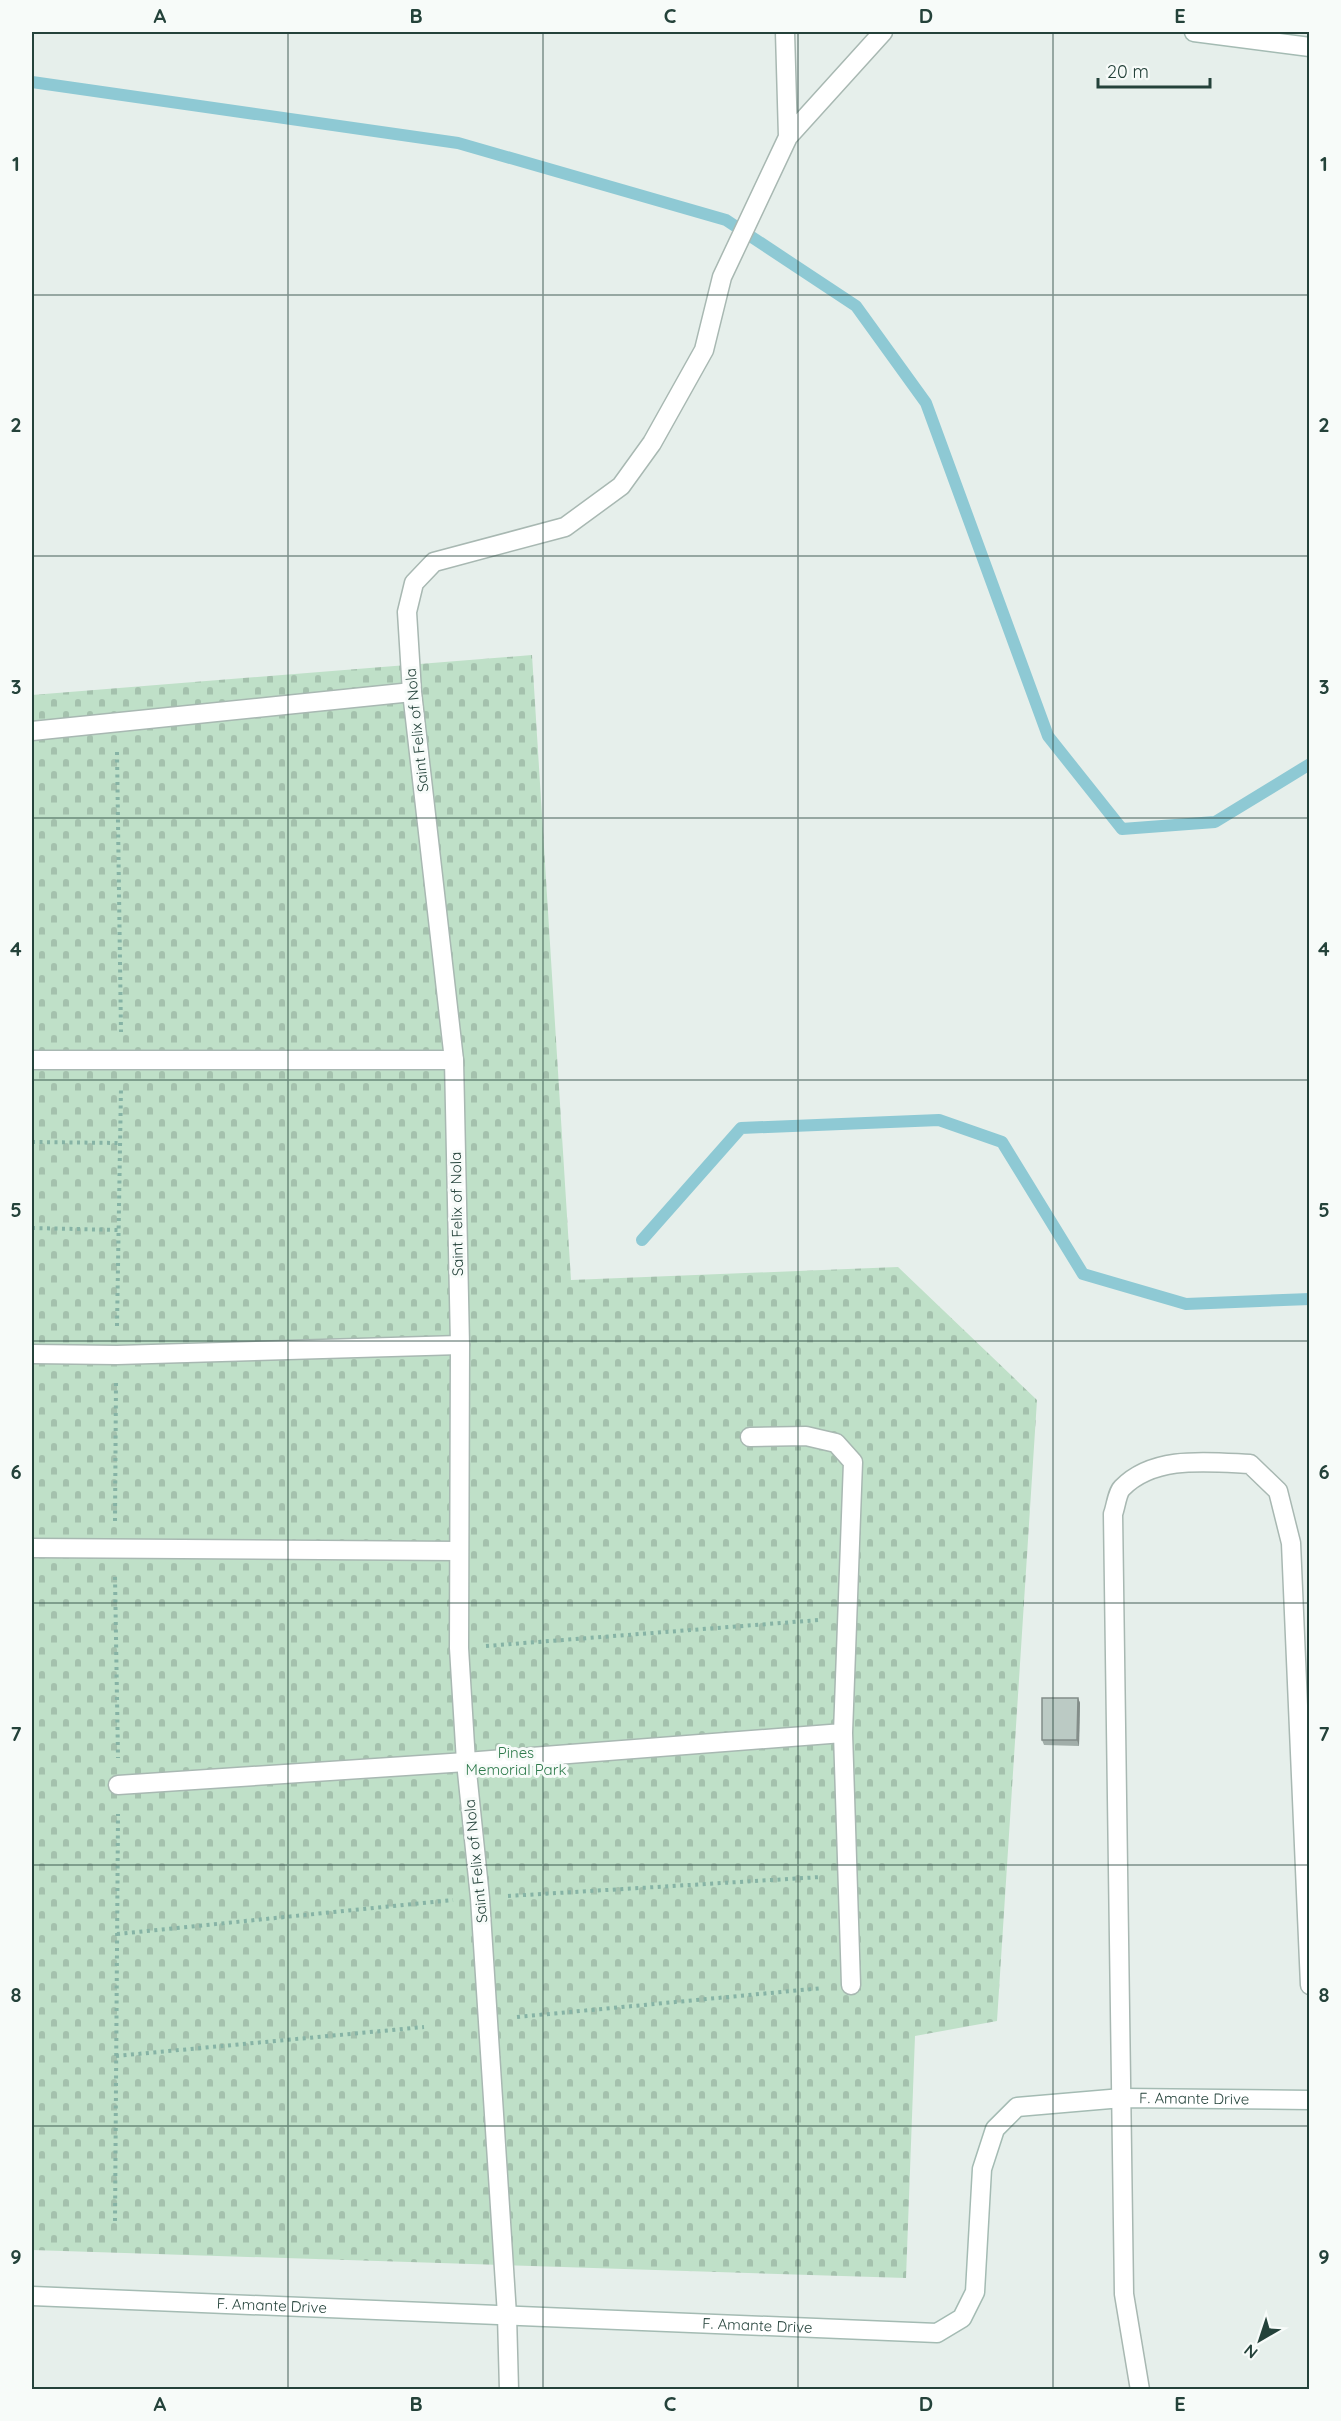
<svg xmlns="http://www.w3.org/2000/svg" width="1341" height="2421" font-family="Quicksand,sans-serif">
	<defs>
		<pattern id="cemetery-stones" width="16" height="16" patternUnits="userSpaceOnUse" patternTransform="scale(1.5)"><rect width="16" height="16" fill="#bfe0c8"/><path d="M2 7V4a2 2 0 0 1 4 0v3zM10 15v-3a2 2 0 0 1 4 0v3z" fill="#a4c1ad"/></pattern>
	</defs>
	<rect width="100%" height="100%" fill="#e6efeb"/>
	<path fill="url(#cemetery-stones)" d="M532 655 571 1280 898 1267 1037 1400 997 2021 915 2036 906 2278 32 2250V695Z"/>
	<g fill="none" stroke-linecap="round" stroke-linejoin="round">
		<path stroke="#8ec9d4" stroke-width="12" d="M32 82 458 143 726 220 856 306 926 403 1048 736 1122 829 1215 822 1310 764
			M642 1240 741 1128 939 1120 1002 1142 1083 1274 1186 1304 1310 1299"/>
		<g stroke="#a8b8b2" stroke-width="21">
			<path id="lane" d="M32 731 412 692
				M32 1060H454
				M32 1354 117 1355 460 1345
				M750 1437 806 1436 836 1443 853 1462 843 1733 851 1985
				M32 1548 458 1551
				M118 1785 466 1762 843 1733
				M507 2315 509 2390"/>
		</g>
		<g stroke="#a8b8b2" stroke-width="21">
			<path id="street" d="M785 32 788 137 883 32
				M507 2315 480 1898 466 1762 459 1648 460 1345 454 1060 412 692 407 612 414 583 434 562 565 527 621 486 652 443 704 350 722 277 788 137
				M1140 2390 1124 2294 1113 1514C1116 1506 1117 1493 1122 1488 1154 1455 1208 1462 1250 1464L1278 1491 1291 1543 1310 1985"/>
		</g>
		<g stroke="#a4bbb3" stroke-width="21">
			<g id="secondary">
				<path d="M1194 32 1310 47"/>
				<path id="s1" d="M32 2296 937 2333 962 2318 975 2292 982 2169 995 2129 1017 2107 1122 2098 1310 2100"/>
			</g>
		</g>
		<path stroke="#86b3a5" stroke-width="4" stroke-dasharray="3 4.5" stroke-linecap="butt" d="M117 752 121 1032
			M32 1142 120 1143
			M32 1228 119 1230
			M117 1326 121 1088
			M115 1521 116 1382
			M115 1577 118 1758
			M486 1646 819 1620
			M508 1896 821 1877
			M117 1934 453 1900
			M517 2017 823 1988
			M116 2056 424 2027
			M115 2221 118 1814"/>
		<use href="#lane" stroke="#fff" stroke-width="18"/>
		<use href="#street" stroke="#fff" stroke-width="18"/>
		<use href="#secondary" stroke="#fff" stroke-width="18"/>
	</g>
	<path fill="#a1aea9" d="M1078 1698 1080 1703 1079 1746 1044 1745 1042 1740Z"/>
	<path fill="#838d89" d="M1078 1698 1080 1703 1079 1746 1077 1740Z"/>
	<path fill="#bbcac4" stroke="#838d89" stroke-width="1.5" d="M1042 1698H1078L1077 1740H1042Z"/>
	<path fill="none" stroke="#24423a" stroke-width="1.5" stroke-opacity="0.55" d="M288 32V2390M543 32V2390M798 32V2390M1053 32V2390M32 295H1310M32 556H1310M32 818H1310M32 1080H1310M32 1341H1310M32 1603H1310M32 1865H1310M32 2126H1310"/>
	<g text-anchor="middle" stroke-width="6" stroke-linejoin="round" paint-order="stroke">
		<g font-size="15" fill="#24423a" stroke="#f7fbf9">
			<text transform="translate(417 730) rotate(-96)" y="5">Saint Felix of Nola</text>
			<text transform="translate(457 1214) rotate(-91)" y="5">Saint Felix of Nola</text>
			<text transform="translate(476 1861) rotate(-96)" y="5">Saint Felix of Nola</text>
			<text dy="5" stroke="none"><textPath href="#s1" startOffset="1338">F. Amante Drive</textPath></text>
			<text dy="5" stroke="none"><textPath href="#s1" startOffset="240">F. Amante Drive</textPath></text>
			<text dy="5" stroke="none"><textPath href="#s1" startOffset="726">F. Amante Drive</textPath></text>
		</g>
		<g font-size="15" fill="#2d7a4b" stroke="#f7fbf9">
			<text x="516" y="1758">Pines<tspan x="516" dy="17">Memorial Park</tspan></text>
		</g>
	</g>
	<rect width="1341" height="2421" fill="none" stroke="#f7fbf9" stroke-width="66"/>
	<g transform="translate(1260 2340) rotate(219)" stroke="#f7fbf9" stroke-width="4.5" paint-order="stroke">
	<path d="M0-4.5L10 22L0 15L-10 22Z" fill="#24423a"/>
	<text y="-9" font-size="16" font-weight="bold" text-anchor="middle" fill="#24423a">N</text>
	</g>
	<path d="M1098 78v9h112v-9" fill="none" stroke="#24423a" stroke-width="3"/>
	<text x="1107" y="78" font-size="18" fill="#24423a" stroke="#f7fbf9" stroke-width="4.5" paint-order="stroke">20 m</text>
	<rect x="33" y="33" width="1275" height="2355" fill="none" stroke="#24423a" stroke-width="2"/>
	<g font-size="20" text-anchor="middle" font-weight="bold" fill="#24423a">
		<text x="160" y="23">A</text>
		<text x="416" y="23">B</text>
		<text x="670" y="23">C</text>
		<text x="926" y="23">D</text>
		<text x="1180" y="23">E</text>
		<text x="16" y="171">1</text>
		<text x="1324" y="171">1</text>
		<text x="16" y="432">2</text>
		<text x="1324" y="432">2</text>
		<text x="16" y="694">3</text>
		<text x="1324" y="694">3</text>
		<text x="16" y="956">4</text>
		<text x="1324" y="956">4</text>
		<text x="16" y="1217">5</text>
		<text x="1324" y="1217">5</text>
		<text x="16" y="1479">6</text>
		<text x="1324" y="1479">6</text>
		<text x="16" y="1741">7</text>
		<text x="1324" y="1741">7</text>
		<text x="16" y="2002">8</text>
		<text x="1324" y="2002">8</text>
		<text x="16" y="2264">9</text>
		<text x="1324" y="2264">9</text>
		<text x="160" y="2411">A</text>
		<text x="416" y="2411">B</text>
		<text x="670" y="2411">C</text>
		<text x="926" y="2411">D</text>
		<text x="1180" y="2411">E</text>
	</g>
</svg>
